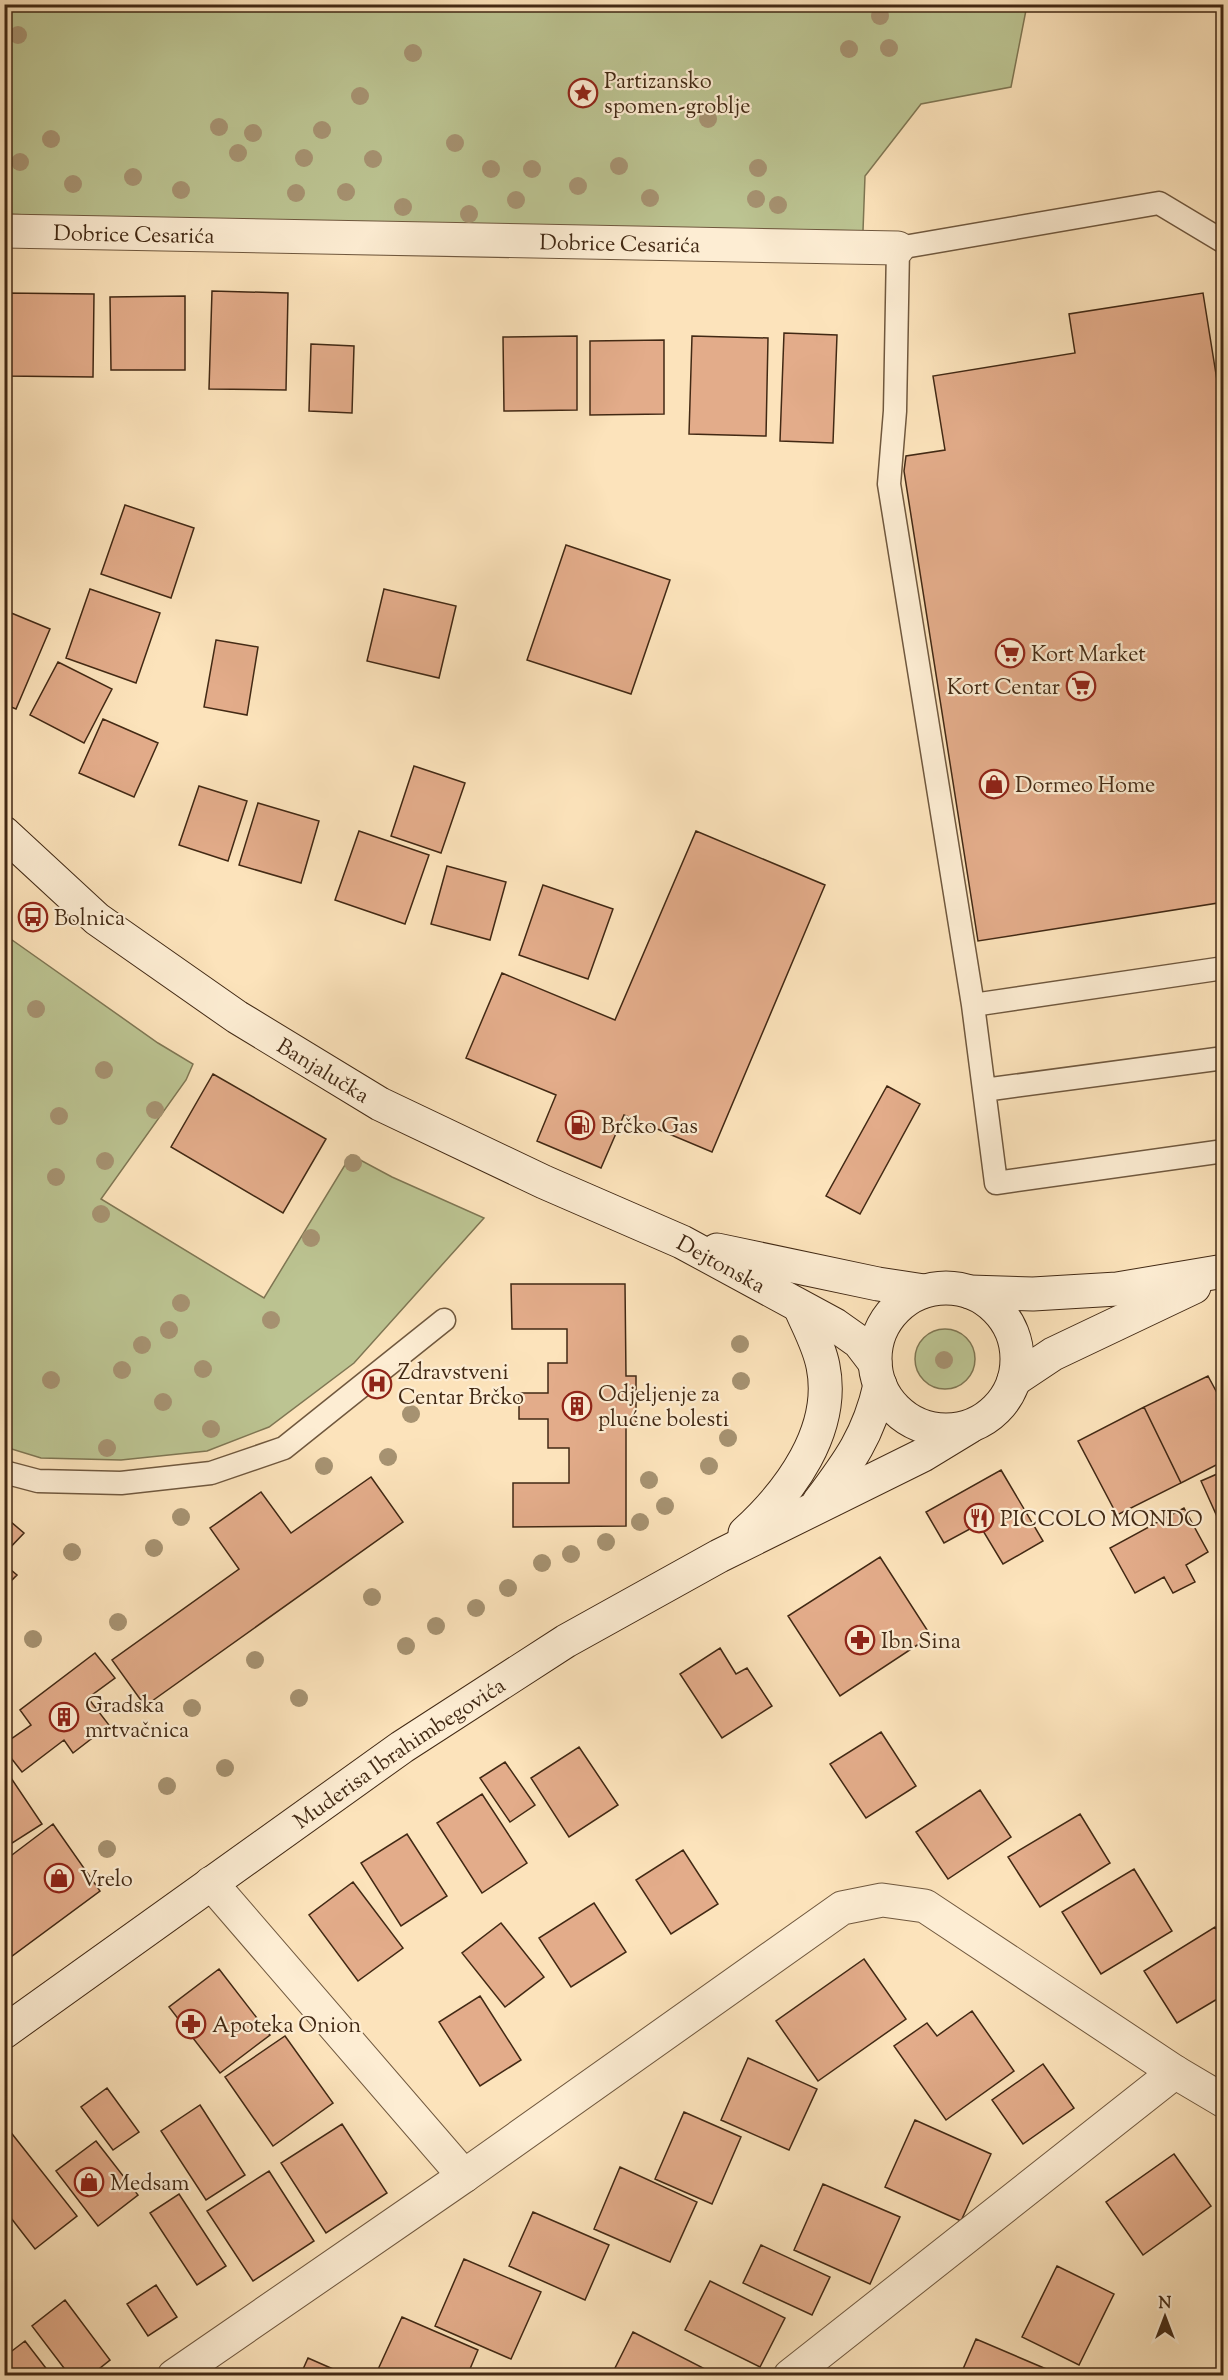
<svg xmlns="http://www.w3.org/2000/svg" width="1228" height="2380" font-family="'Sorts Mill Goudy',serif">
	<rect width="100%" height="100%" fill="#fce3bb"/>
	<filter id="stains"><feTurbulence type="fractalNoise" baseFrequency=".00333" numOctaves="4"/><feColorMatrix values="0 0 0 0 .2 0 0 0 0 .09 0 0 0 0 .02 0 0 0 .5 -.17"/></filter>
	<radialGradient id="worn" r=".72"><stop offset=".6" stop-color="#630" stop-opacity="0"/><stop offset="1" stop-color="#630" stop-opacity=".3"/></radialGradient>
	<path fill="#bcc492" stroke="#7f7653" stroke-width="1.5" d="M5 5H1027L1011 87 921 104 865 176 863 231 95 218 5 214Z
		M5 935 158 1043 193 1064 186 1080 101 1199 264 1298 351 1155 392 1177 484 1218 354 1363 269 1427 207 1451 121 1460 41 1458 5 1447Z
		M915 1359a30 30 0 1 1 60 0a30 30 0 1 1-60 0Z"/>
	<path fill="#e3ac8a" stroke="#422914" stroke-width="1.5" d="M212 291 288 293 286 390 209 389Z
		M4 293 94 294 93 377 4 376Z
		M1203 293 1224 424V902L978 941 904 471 906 456 945 450 933 376 1075 353 1069 314Z
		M185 296V370H111L110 297Z
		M784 333 837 335 833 443 780 441Z
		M577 336V410L504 411 503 337Z
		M692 336 768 338 766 436 689 434Z
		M664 340V414L590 415V341Z
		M311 344 354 346 352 413 309 411Z
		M125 505 194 528 171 598 101 574Z
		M566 545 670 580 631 694 527 660Z
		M90 589 160 613 136 683 66 658Z
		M384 589 456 606 439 678 367 661Z
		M4 610 50 629 16 709 4 704Z
		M216 640 258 647 247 715 204 707Z
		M58 662 112 689 84 743 30 715Z
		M103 719 158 743 134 797 79 773Z
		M414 766 465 783 441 853 391 836Z
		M199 786 247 801 228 861 179 845Z
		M258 803 319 821 301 883 239 865Z
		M359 831 429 855 405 924 335 900Z
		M696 831 825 885 712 1152 624 1115 601 1168 537 1141 556 1095 466 1058 502 973 615 1020Z
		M447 866 506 882 490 940 431 924Z
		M543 885 613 909 588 979 519 955Z
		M213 1074 326 1139 283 1213 171 1147Z
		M887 1086 920 1104 860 1214 826 1196Z
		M511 1284H625L626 1376H636V1425H626V1526L513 1527V1483H569V1448H548V1419H519V1393H548V1363H567V1329H512Z
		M1208 1376 1224 1406V1461L1181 1483 1144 1407Z
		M1144 1407 1181 1483 1117 1515 1078 1441Z
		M1001 1470 1043 1541 1003 1564 979 1524 944 1543 926 1512Z
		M1224 1471V1532L1201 1481Z
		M371 1477 403 1522 145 1706 112 1660 239 1569 210 1528 261 1492 291 1533Z
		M1184 1508 1208 1552 1186 1565 1195 1582 1173 1593 1164 1577 1135 1593 1110 1548Z
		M4 1516 24 1533 4 1554Z
		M880 1557 931 1636 840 1696 788 1616Z
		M4 1564 17 1575 4 1588Z
		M720 1648 736 1674 747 1668 772 1706 722 1738 680 1674Z
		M95 1653 115 1678 88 1698 109 1725 73 1753 64 1740 22 1772 4 1749V1744L31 1725 20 1710Z
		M881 1732 916 1786 866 1818 830 1764Z
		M579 1747 618 1805 569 1837 531 1778Z
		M505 1762 535 1805 510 1822 480 1778Z
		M7 1772 42 1824 6 1847 4 1774Z
		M980 1790 1011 1837 948 1879 916 1832Z
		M482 1794 527 1863 482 1893 437 1823Z
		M1080 1814 1110 1863 1040 1907 1008 1857Z
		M53 1824 100 1891 4 1962V1861Z
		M407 1834 447 1896 401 1926 361 1863Z
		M683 1850 718 1904 671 1934 636 1880Z
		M1134 1869 1172 1931 1101 1974 1062 1912Z
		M353 1882 403 1948 358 1981 309 1915Z
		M594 1903 626 1952 571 1987 539 1938Z
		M501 1923 544 1977 505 2007 462 1953Z
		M1215 1927 1224 1941V1995L1177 2023 1144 1971Z
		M864 1959 906 2019 818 2081 776 2021Z
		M219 1969 270 2035 220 2073 169 2007Z
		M480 1996 521 2060 480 2086 439 2022Z
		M972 2011 1014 2071 946 2120 894 2046 927 2023 937 2036Z
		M285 2036 333 2103 273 2146 225 2077Z
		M748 2058 817 2089 789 2150 721 2120Z
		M1043 2064 1074 2108 1023 2144 992 2100Z
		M107 2088 139 2132 113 2150 81 2107Z
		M200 2105 245 2175 206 2200 161 2131Z
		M684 2112 741 2137 712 2204 655 2179Z
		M915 2120 991 2154 961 2221 885 2187Z
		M342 2124 387 2193 326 2233 281 2163Z
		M9 2130 77 2216 35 2249 4 2209V2134Z
		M96 2141 138 2195 98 2226 56 2171Z
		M1174 2154 1211 2206 1143 2255 1106 2202Z
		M620 2167 697 2202 670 2262 594 2229Z
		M269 2171 314 2241 253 2281 207 2211Z
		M823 2184 900 2217 870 2284 794 2250Z
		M179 2194 226 2266 197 2285 150 2213Z
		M533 2212 609 2245 585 2300 509 2266Z
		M761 2245 830 2277 812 2315 743 2283Z
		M464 2259 541 2292 511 2359 435 2326Z
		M1057 2266 1114 2294 1079 2365 1022 2337Z
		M710 2281 785 2318 760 2367 685 2330Z
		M156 2285 177 2317 148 2336 127 2304Z
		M65 2300 110 2360 90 2376H70L32 2326Z
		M402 2317 478 2350 467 2376H375Z
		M633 2332 707 2370 704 2376H611Z
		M976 2339 1051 2371 1049 2376H960Z
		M25 2341 52 2376H4V2357Z
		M308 2358 349 2376H300Z"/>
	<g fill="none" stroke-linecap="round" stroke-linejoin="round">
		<g stroke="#70583e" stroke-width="25">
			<path id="service" d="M1224 968 973 1005 996 1183 1224 1151
				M973 1005 889 484 895 411 898 248 1159 203 1224 242
				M984 1090 1224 1058
				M4 1472 38 1481 121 1483 211 1473 284 1448 444 1320"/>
		</g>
		<g stroke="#70583e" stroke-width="35">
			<g id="minor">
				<path id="s1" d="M4 231 898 248"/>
				<path d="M211 1883 464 2176 842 1908 882 1900 925 1906 1175 2072 1224 2101"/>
				<path d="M174 2376 464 2176"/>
				<path d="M790 2376 1175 2072"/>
			</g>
		</g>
		<g stroke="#422914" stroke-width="35">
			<g id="secondary">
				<path id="s2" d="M4 833 97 919 237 1017 380 1104 544 1182 682 1242 835 1325 859 1342 875 1363"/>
				<path d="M717 1250 878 1284 924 1291"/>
				<circle cx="946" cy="1359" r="71"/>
				<path d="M970 1292 1033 1294 1117 1289 1224 1271"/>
				<path d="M1014 1380 1053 1354 1194 1287"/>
				<path d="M819 1502C849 1462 869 1435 880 1385"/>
				<path d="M745 1533C790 1492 836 1430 823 1366 819 1345 808 1326 800 1307"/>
				<path id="s3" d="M4 2032 402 1747 566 1641 719 1556 923 1455 969 1427"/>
			</g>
		</g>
		<use href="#service" stroke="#fdedd3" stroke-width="22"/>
		<use href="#minor" stroke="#fdedd3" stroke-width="33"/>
		<use href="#secondary" stroke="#fdedd3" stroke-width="33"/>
	</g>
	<g fill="#a69271">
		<circle cx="880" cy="16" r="9"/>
		<circle cx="18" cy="35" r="9"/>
		<circle cx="889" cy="48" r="9"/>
		<circle cx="849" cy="49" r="9"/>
		<circle cx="413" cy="53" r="9"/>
		<circle cx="360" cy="96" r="9"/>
		<circle cx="708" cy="119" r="9"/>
		<circle cx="219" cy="127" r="9"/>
		<circle cx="322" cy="130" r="9"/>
		<circle cx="253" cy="133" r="9"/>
		<circle cx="51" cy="139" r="9"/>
		<circle cx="455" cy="143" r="9"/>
		<circle cx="238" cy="153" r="9"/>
		<circle cx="304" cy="158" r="9"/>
		<circle cx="373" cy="159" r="9"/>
		<circle cx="20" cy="162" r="9"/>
		<circle cx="619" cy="166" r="9"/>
		<circle cx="758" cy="168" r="9"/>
		<circle cx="491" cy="169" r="9"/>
		<circle cx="532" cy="169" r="9"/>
		<circle cx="133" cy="177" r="9"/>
		<circle cx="73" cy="184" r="9"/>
		<circle cx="578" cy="186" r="9"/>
		<circle cx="181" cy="190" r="9"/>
		<circle cx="346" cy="192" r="9"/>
		<circle cx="296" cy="193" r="9"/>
		<circle cx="650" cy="198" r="9"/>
		<circle cx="756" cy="199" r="9"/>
		<circle cx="516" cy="200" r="9"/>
		<circle cx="778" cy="205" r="9"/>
		<circle cx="403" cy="207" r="9"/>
		<circle cx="469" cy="214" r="9"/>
		<circle cx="36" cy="1009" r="9"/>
		<circle cx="104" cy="1070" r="9"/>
		<circle cx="155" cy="1110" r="9"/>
		<circle cx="59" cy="1116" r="9"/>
		<circle cx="105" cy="1161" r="9"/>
		<circle cx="353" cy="1163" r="9"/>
		<circle cx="56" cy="1177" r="9"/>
		<circle cx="101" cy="1214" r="9"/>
		<circle cx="311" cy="1238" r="9"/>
		<circle cx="181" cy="1303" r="9"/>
		<circle cx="271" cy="1320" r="9"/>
		<circle cx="169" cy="1330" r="9"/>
		<circle cx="740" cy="1344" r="9"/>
		<circle cx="142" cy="1345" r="9"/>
		<circle cx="944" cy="1360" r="9"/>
		<circle cx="203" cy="1369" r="9"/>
		<circle cx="122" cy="1370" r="9"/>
		<circle cx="51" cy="1380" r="9"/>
		<circle cx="741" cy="1381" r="9"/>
		<circle cx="163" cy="1402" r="9"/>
		<circle cx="411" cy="1414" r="9"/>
		<circle cx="211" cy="1429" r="9"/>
		<circle cx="728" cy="1438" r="9"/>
		<circle cx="107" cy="1448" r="9"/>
		<circle cx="388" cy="1457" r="9"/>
		<circle cx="324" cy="1466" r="9"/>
		<circle cx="709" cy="1466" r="9"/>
		<circle cx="649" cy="1480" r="9"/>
		<circle cx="665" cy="1506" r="9"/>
		<circle cx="181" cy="1517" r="9"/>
		<circle cx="640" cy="1522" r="9"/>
		<circle cx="606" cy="1542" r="9"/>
		<circle cx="154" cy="1548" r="9"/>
		<circle cx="72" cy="1552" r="9"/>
		<circle cx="571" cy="1554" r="9"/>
		<circle cx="542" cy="1563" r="9"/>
		<circle cx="508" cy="1588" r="9"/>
		<circle cx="372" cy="1597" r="9"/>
		<circle cx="476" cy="1608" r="9"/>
		<circle cx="118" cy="1622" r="9"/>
		<circle cx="436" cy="1626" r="9"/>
		<circle cx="33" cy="1639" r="9"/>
		<circle cx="406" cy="1646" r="9"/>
		<circle cx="255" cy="1660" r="9"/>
		<circle cx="299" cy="1698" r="9"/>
		<circle cx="192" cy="1708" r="9"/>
		<circle cx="225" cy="1768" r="9"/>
		<circle cx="167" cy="1786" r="9"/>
		<circle cx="107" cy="1849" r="9"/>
	</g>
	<defs>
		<g id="sight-ring" transform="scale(1.5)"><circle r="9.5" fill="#fdedd3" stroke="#8f2418" stroke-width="1.5"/><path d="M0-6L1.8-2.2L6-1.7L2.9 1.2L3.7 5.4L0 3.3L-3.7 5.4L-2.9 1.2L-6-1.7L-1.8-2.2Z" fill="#8f2418"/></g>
		<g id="supermarket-ring" transform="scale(1.5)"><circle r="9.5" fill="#fdedd3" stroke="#8f2418" stroke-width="1.5"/><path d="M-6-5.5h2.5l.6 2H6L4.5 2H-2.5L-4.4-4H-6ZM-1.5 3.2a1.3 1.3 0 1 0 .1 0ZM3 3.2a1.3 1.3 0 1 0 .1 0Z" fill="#8f2418"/></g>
		<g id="shop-ring" transform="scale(1.5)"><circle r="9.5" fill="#fdedd3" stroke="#8f2418" stroke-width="1.5"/><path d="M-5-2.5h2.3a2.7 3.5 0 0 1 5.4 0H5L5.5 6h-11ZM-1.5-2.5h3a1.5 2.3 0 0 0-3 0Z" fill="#8f2418"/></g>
		<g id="bus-ring" transform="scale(1.5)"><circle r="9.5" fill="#fdedd3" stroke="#8f2418" stroke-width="1.5"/><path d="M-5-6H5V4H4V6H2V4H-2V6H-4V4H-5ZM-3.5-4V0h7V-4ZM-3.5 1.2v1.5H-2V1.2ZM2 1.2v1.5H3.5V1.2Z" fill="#8f2418"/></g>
		<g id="fuel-ring" transform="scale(1.5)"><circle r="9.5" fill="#fdedd3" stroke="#8f2418" stroke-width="1.5"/><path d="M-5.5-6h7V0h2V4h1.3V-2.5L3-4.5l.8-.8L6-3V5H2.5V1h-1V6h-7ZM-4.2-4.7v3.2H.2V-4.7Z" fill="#8f2418"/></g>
		<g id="hospital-ring" transform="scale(1.5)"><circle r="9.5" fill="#fdedd3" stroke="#8f2418" stroke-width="1.5"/><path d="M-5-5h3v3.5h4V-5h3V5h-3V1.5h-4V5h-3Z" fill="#8f2418"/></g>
		<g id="building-ring" transform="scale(1.5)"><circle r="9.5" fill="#fdedd3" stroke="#8f2418" stroke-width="1.5"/><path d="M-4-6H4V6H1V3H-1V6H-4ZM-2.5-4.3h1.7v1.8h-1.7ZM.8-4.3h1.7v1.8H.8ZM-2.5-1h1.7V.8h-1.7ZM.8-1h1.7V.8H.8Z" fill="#8f2418"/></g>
		<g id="restaurant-ring" transform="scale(1.5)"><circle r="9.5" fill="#fdedd3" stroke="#8f2418" stroke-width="1.5"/><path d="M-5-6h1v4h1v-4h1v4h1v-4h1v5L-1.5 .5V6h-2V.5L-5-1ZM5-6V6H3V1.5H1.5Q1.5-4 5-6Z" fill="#8f2418"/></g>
		<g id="pharmacy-ring" transform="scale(1.5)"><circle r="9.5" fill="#fdedd3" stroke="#8f2418" stroke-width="1.5"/><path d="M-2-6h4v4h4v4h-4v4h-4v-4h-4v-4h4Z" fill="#8f2418"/></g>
	</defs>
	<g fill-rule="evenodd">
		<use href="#sight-ring" x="583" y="93"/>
		<use href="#supermarket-ring" x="1010" y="653"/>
		<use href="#supermarket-ring" x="1081" y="686"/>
		<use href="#shop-ring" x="994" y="784"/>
		<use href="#bus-ring" x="33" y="917"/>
		<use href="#fuel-ring" x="580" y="1125"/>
		<use href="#hospital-ring" x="377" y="1384"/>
		<use href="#building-ring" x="577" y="1406"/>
		<use href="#restaurant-ring" x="979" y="1518"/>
		<use href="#pharmacy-ring" x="860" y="1640"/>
		<use href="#building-ring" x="64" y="1717"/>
		<use href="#shop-ring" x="59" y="1878"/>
		<use href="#pharmacy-ring" x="191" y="2024"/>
		<use href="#shop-ring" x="89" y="2182"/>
	</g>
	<g text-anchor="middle" stroke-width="4.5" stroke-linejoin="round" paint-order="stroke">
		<g font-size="22" fill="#422914" stroke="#fdedd3" text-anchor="start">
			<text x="604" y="88">Partizansko<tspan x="604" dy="25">spomen-groblje</tspan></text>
			<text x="1031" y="661">Kort Market</text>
			<text x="1060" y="694" text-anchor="end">Kort Centar</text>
			<text x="1015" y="792">Dormeo Home</text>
			<text x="54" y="925">Bolnica</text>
			<text x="601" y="1133">Brčko Gas</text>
			<text x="398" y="1379">Zdravstveni<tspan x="398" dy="25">Centar Brčko</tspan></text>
			<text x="598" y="1401">Odjeljenje za<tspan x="598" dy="25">plućne bolesti</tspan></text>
			<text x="1000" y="1526">PICCOLO MONDO</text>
			<text x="881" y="1648">Ibn Sina</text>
			<text x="85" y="1712">Gradska<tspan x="85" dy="25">mrtvačnica</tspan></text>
			<text x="80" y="1886">Vrelo</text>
			<text x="212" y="2032">Apoteka Onion</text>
			<text x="110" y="2190">Medsam</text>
		</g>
		<g font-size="22" fill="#422914" stroke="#fdedd3">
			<text dy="8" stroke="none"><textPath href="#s1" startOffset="130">Dobrice Cesarića</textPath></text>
			<text dy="8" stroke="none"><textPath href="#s1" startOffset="616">Dobrice Cesarića</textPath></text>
			<text dy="8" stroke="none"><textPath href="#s2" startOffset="399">Banjalučka</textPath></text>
			<text dy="8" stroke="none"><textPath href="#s2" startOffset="842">Dejtonska</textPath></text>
			<text dy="8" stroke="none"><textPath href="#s3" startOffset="484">Muderisa Ibrahimbegovića</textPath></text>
		</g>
	</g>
	<rect width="1228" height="2380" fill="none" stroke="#fce3bb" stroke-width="24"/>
	<rect x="6" y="6" width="1216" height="2368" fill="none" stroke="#422914" stroke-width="3"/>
	<rect x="12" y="12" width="1204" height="2356" fill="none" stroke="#422914" stroke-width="1.5"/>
	<g transform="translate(1165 2317)" stroke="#fdedd3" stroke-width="4.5" paint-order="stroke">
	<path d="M0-4.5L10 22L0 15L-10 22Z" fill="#422914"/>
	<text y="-9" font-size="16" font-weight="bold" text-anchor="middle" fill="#422914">N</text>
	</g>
	<rect width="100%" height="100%" filter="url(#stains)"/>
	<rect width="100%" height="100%" fill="url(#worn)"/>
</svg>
